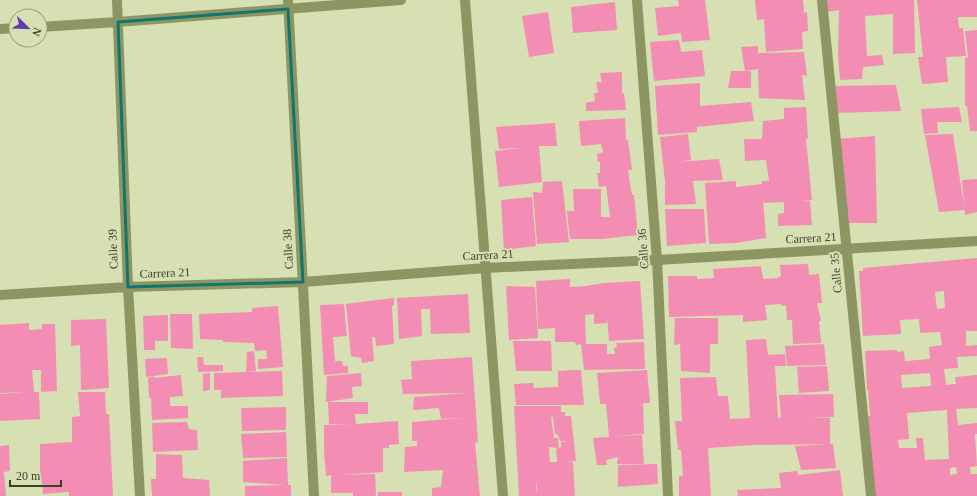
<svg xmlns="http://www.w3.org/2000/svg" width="977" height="496" font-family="Georgia,serif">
	<rect width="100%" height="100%" fill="#d7e0b3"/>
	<path fill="#f38db3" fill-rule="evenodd" d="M678 0H705L710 40 682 42 681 33 658 36 655 8 679 6Z
		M755 0H803L804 13 807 12 808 31 802 32 803 49 766 52 764 19 757 20Z
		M825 0H914L915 53 893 54V14L865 16 867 56 882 55 884 65 863 67 862 79 840 80 838 57 839 10 825 12Z
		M917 0H977V17H958L959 28H963L966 56 946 57 948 82 922 84 918 57H923Z
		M615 2 617 30 573 33 571 7Z
		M548 12 554 53 529 57 522 16Z
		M977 30V79H973H977V131H970L967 106H965V58L968 57 965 31Z
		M679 40 681 52 702 50 705 76 654 81 650 42Z
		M758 46V53L804 52 807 76 802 75 805 100 759 98 758 69 745 71 741 47Z
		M731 71H751V88H728Z
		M622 72V93H624L626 110 586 111V103L595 101 594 93H598L596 82H602L600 73Z
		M700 83V106L751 102 754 121 697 127V132L658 135 655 86Z
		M896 85 901 111 835 113 831 86Z
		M806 107 808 139H794H806L812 200 802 201H810L812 225 778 226V214L784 213V202L764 203 763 198 766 238 737 243 709 244 705 183 736 181V187L762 184V181H769L766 160 745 161 744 139H762L763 121 784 119V108Z
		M959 107 962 122H937L938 133 924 134 921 109Z
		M625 118 626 140H628L632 170H628L630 184 632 195H634L638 235 602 239H570L567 211H574L573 189H601V217H610L606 186 599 187 597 173H600V162H598L597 154 603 152 601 144 581 146 579 121Z
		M555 123 557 146H539L542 182 499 187 495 151 521 148 499 149 496 127Z
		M688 134 691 160 675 162 719 159 723 180 693 181 696 204 665 205V181L660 137Z
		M953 134 964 206 962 180 977 179V212L965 215V210L939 212 925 135Z
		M875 136 877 223H845L837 139Z
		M562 181 569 242 537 244 533 192 542 193 543 182Z
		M532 197 536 246 504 250 501 200Z
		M665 209H704L706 243 667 246Z
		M977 258V331H966V346L977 345V356L957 357 958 368 944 369 946 385 956 384 955 377 977 375V408L956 409 958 425 977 423V434H975L977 466 970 467 971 474H977V496H875L870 442 868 416H870L868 390H867L865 351 897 350V352L904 351 905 361 930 359 929 347 942 345 940 332 920 333 919 319 900 320 901 334 863 336 859 271H863V268ZM944 291 945 308 937 309 935 292ZM930 373 931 386 902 388 901 375ZM947 410 949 459 925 460 923 438H916L917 448H899L898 440 909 439 907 413ZM956 467 957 474 950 475V468Z
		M808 264 809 275 819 274 822 303H817L821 321H819L821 343 793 344 792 320H787L786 305 781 306V304L765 305 767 320 743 322V315L669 317 668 276H697V279L714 278 713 269 761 266 763 279 778 278V277L781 276 780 265Z
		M570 279V287L585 286 604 283 640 281 644 339 609 341 607 316V323L594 324V314L585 315 586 344H581H607V354H615L614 348 617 347 616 343 644 342 645 369 584 370 581 344 576 345 575 342H555V328L538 329 536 281Z
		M506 286 535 287 538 338 509 340Z
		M468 294 470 333 431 334 430 309H421L422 336 399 339 397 298Z
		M394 298V305L392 306 394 344 376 346 375 337H372L374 361 362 363 361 358 351 356 346 304Z
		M344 304 347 336 333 337 335 361H342L343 366H348V373L324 375 320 305Z
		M278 306 283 367 258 369V359H267L266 350 255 351 254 343 223 342V329V340L200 339 199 314 252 312V308Z
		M170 314H192L193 349 171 348Z
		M168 315V341H155V350H144L143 316Z
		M675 318H718V344H710V373L681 371 680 344 674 345Z
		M106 319 109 388 81 390 80 345 71 346V320Z
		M29 323V330L42 329V324H55L57 391 41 392V370H32L34 392H39L40 419 0 421V394L23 392 0 393V325Z
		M766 339 768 355 785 354 786 366H775L778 418H781L779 395 833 394 834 417 808 418H830V444H833L836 468 801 470 795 446 828 444 753 445 708 448 711 496H679V476H683L681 450H678L675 421H682L680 378 716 377 718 396H728L730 419 750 418 746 340Z
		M513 341H551L552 371H516Z
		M824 344 826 365 787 366 785 346Z
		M254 351 256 371 246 372 247 352Z
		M197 357H203L204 365H223V371L198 372Z
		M472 357 478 442 475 443 480 496H432V488L441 487 443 470 404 472 405 447 417 446V441H412V422L463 418 441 419 439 408 413 410 414 397 467 393 403 394 401 380 412 379 411 361Z
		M167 358 168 374 146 377 145 359Z
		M827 366 829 391 799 393 797 367Z
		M572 370H581L584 405H516L514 384 533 383 534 388 558 387V371Z
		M647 370 650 403H643L644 434 611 436 642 435 644 464H617L618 457 606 460 607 465H597L593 438 609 437 606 404H600L597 373Z
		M282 371 283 396 221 398V390H214V373Z
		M210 373V390L203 391V374Z
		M361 373 362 386 352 387 353 398 326 402 327 376Z
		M181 375 183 396 170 397V406H188V418L152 420 151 398H149L148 378 154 376V378Z
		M78 392H105L106 414H109L113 496H69V492L43 494 40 469V444L72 442V417L80 416Z
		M328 402H368V414H355L356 424 398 421 399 444 389 445V448H383V472L338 475 375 474 376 496H353V493H331V475L326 476 324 451V425L353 424H329Z
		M514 406H561V412H565V416H571L576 461H568L573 462 575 496H536L537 484H536V496H519ZM551 417H553L555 434 558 435 560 441H567L561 442V447L556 449 557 462H550L549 447 559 448 558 438H554Z
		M286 407V430L242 431 241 408Z
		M187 422 189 429 197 430 198 450 153 452 152 423Z
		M286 432 287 457 243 458 241 434Z
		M9 445 10 471 4 472 6 496H0V446Z
		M156 454 182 455 183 478 209 480 210 496H152L151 479H156Z
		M287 458 288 485H291V496H245V486L285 485 243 482V461Z
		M657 464 658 484 618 487V465Z
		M840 470 843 496H738L737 490 781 488 779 473 797 471 798 475Z
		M378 492H402V496H378Z"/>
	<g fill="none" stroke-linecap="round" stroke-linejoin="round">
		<path stroke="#8d9662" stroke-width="10" d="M117 0 128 287 140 496
			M288 0 314 496
			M465 0 503 496
			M637 0 657 260 668 496
			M822 0 871 496
			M40 27 118 22 401 0
			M0 29 16 28
			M0 295 128 287 303 282 485 268 657 260 977 241"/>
	</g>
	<path fill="none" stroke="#0f766e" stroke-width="3" stroke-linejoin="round" d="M288 9 303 282 128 287 118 22Z"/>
	<g text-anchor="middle" stroke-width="4" stroke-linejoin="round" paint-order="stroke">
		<g font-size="12" fill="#3b3f2d" stroke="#d7e0b3">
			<text transform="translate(811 238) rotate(-3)" y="4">Carrera 21</text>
			<text transform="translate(113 249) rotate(-92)" y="4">Calle 39</text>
			<text transform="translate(288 249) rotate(-93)" y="4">Calle 38</text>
			<text transform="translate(643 249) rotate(-94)" y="4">Calle 36</text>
			<text transform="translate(488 255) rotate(-3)" y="4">Carrera 21</text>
			<text transform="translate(165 273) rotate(-2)" y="4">Carrera 21</text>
			<text transform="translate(836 273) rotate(-95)" y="4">Calle 35</text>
		</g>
	</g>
	<g transform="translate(28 28) rotate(113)"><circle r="19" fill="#d7e0b3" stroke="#99a07d"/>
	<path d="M0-3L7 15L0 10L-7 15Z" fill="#6739b0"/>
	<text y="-6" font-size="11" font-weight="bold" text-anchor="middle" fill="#3b3f2d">N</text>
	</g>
	<path d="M10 480v6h51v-6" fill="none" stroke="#3b3f2d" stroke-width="2"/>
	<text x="16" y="480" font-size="12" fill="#3b3f2d" stroke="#d7e0b3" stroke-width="3" paint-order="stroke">20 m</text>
</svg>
